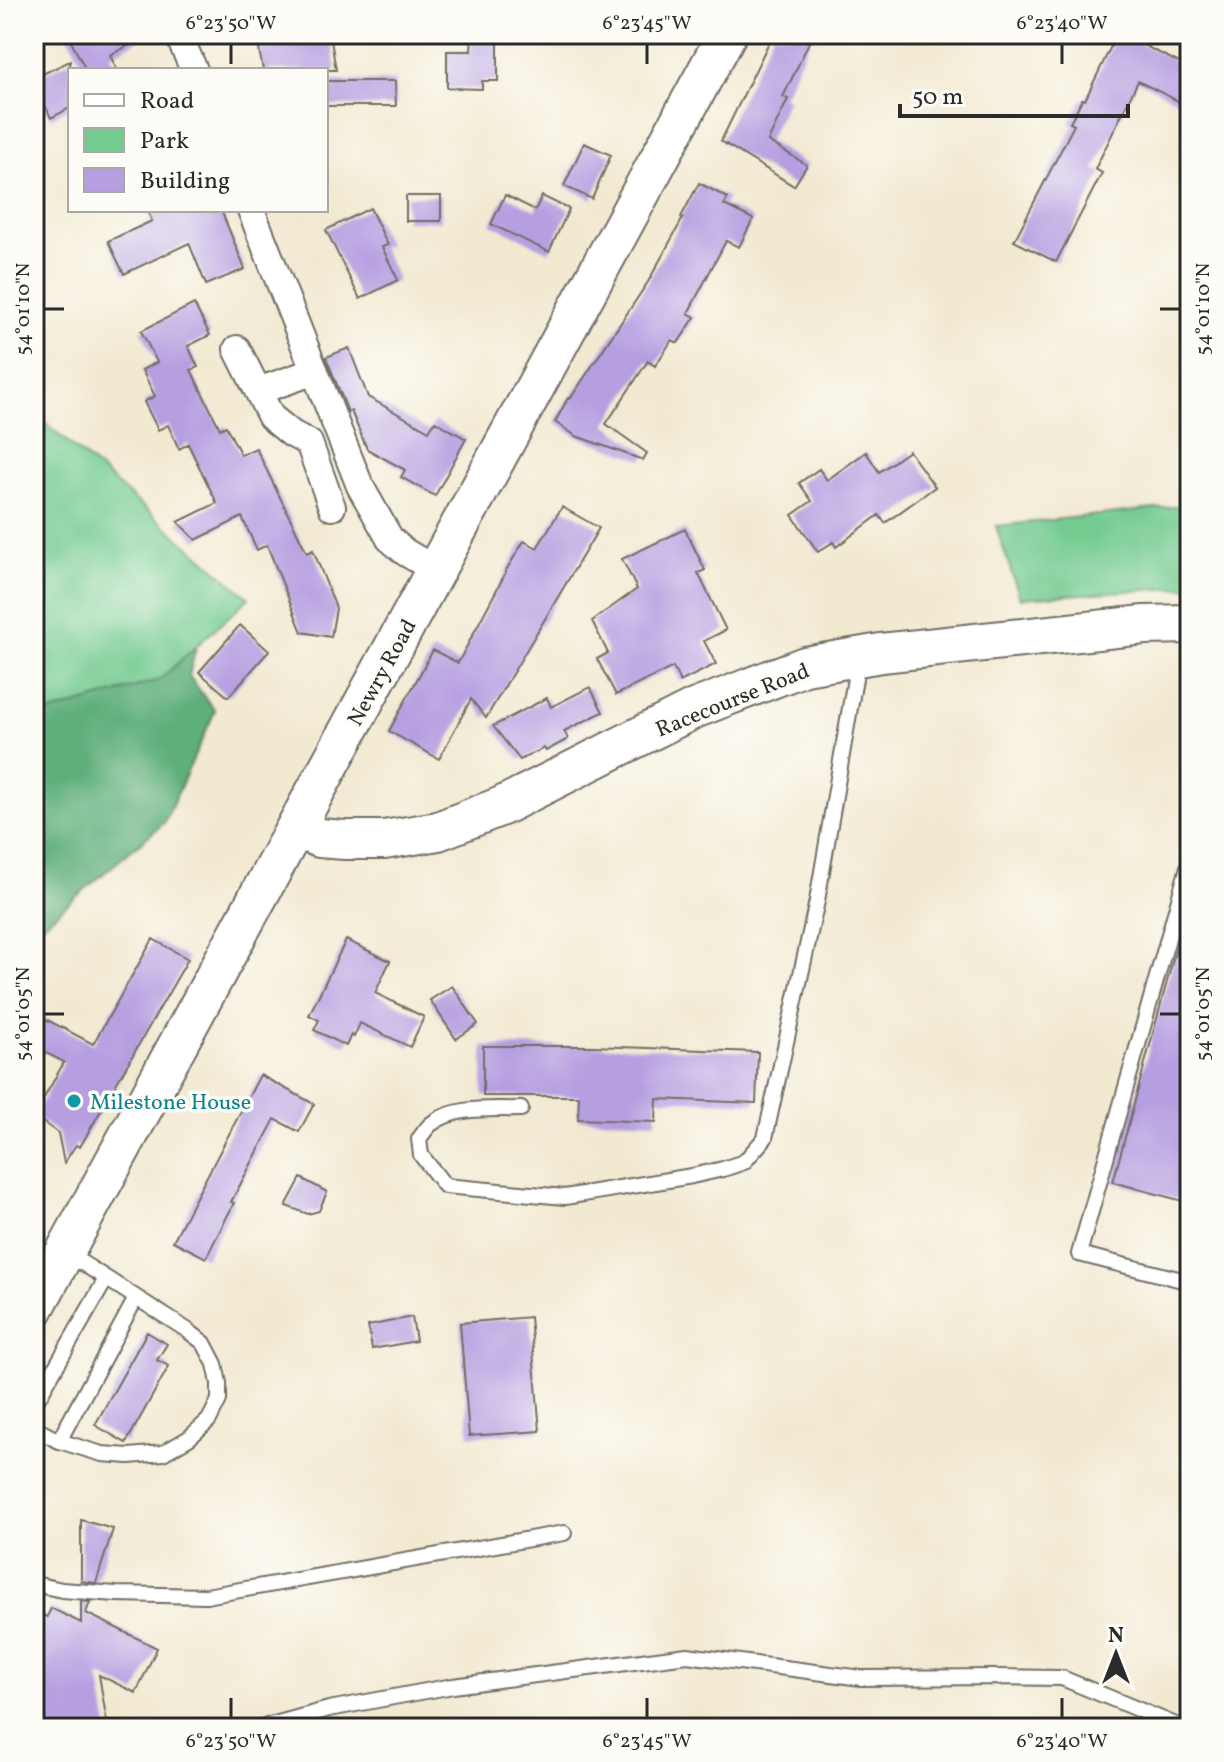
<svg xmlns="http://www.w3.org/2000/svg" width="1224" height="1762" font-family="Vollkorn,serif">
	<rect width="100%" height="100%" fill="#fdfcf7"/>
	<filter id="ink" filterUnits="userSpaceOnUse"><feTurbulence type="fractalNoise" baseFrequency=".0125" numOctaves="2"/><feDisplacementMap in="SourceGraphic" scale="16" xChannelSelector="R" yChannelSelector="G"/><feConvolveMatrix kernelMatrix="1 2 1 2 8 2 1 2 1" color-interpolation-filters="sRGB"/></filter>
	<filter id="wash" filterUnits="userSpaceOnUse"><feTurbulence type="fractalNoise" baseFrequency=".006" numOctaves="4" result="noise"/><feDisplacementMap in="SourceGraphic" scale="32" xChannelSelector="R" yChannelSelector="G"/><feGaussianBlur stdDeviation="1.8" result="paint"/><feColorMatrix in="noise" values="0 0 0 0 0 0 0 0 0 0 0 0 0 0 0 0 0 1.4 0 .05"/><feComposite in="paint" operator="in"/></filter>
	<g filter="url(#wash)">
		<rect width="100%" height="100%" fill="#f2e9d1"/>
		<path fill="#73cb90" stroke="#4f7b5e" stroke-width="2" d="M34 413 249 598 159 680 34 717Z
			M1190 505V587L1020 598 996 526Z"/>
		<path fill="#5eaf7a" stroke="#446d52" stroke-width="2" d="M196 647 189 676 215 711 164 823 34 932V717L159 680Z"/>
		<g id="blocks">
			<path fill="#b69fe1" d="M67 34H151L110 55 117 70H86Z
				M285 34H299L300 38 330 34 336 70H263L257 39Z
				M472 34H498V81H482V89L447 88V51H471Z
				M773 34H813L783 97 788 99 768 141 807 165 794 186 721 141Z
				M1117 34H1121L1190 68V107L1138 81 1095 169 1102 173 1056 262 1014 241 1074 125 1070 123 1082 99 1085 100Z
				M70 61V108L51 118 34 82V78Z
				M326 81H395L396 106H326Z
				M584 143 611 155 592 199 564 186Z
				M699 183 728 198 724 205 753 219 739 247 726 241 688 313 695 317 678 343 672 340 655 366 648 361 606 424 647 453 643 460 576 436 555 422 568 398 570 399 648 282 683 218 681 217Z
				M505 195 535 210 542 196 569 209 549 252 491 224Z
				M406 196H441V221H406Z
				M370 208 388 245 382 247 398 280 360 299 326 230Z
				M147 210H221L245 269 206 285 189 243 124 274 108 241 152 221Z
				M194 304 210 335 188 346 198 367 191 370 220 429 226 426 241 455 256 448 307 553 313 550 336 608 331 637 302 632 267 545 257 550 242 517 196 540 178 522 217 503 188 444 179 449 168 425 158 430 144 402 155 396 142 370 157 362 141 331Z
				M349 348 368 397 429 431 435 421 466 439 435 496 401 477 405 470 367 449 351 411 348 412 326 357Z
				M909 451 935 487 885 523 879 515 836 547 833 542 818 552 792 515 812 501 799 483 819 469 827 480 866 452 879 472Z
				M562 507 599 528 486 718 471 699 439 759 389 731 433 650 458 663 506 572H505L524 541 537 548Z
				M685 529 705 570 698 573 726 630 704 641 716 664 680 682 673 667 616 695 597 659 608 653 592 621 637 589 622 559Z
				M240 625 269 651 228 697 199 672Z
				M590 687 603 712 564 731 568 739 546 751 544 748 520 760 493 726 547 698 551 707Z
				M1183 922 1190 923V1203L1113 1182Z
				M153 939 188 959 80 1147 76 1145 64 1163 58 1133 34 1116 64 1062 34 1047V1013L93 1044Z
				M346 940 390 961 375 993 424 1017 410 1047 360 1023 354 1037 351 1035 346 1046 314 1030 319 1020 309 1015Z
				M452 986 478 1024 456 1039 430 1000Z
				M483 1046H592L758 1052 756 1103 657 1099 656 1122 578 1119 579 1096H483Z
				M260 1075 314 1104 299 1132 275 1119 231 1202 234 1203 206 1258 173 1241Z
				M301 1178 327 1192 319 1211 308 1214 286 1206Z
				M412 1317 416 1341 372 1349 368 1326Z
				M530 1317 540 1431 469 1436 460 1323Z
				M147 1332 167 1344 157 1360 169 1366 126 1443 95 1425Z
				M81 1520 113 1529 96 1583 81 1581Z
				M81 1601 90 1602 86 1613 157 1648 136 1693 99 1675 108 1728H34V1611L47 1617 51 1608 81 1623Z"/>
		</g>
	</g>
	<g filter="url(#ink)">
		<use href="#blocks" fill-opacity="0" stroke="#716e65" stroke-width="2"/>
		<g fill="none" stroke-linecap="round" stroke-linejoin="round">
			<g stroke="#716e65" stroke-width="18">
				<path id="lane" d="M1190 860 1079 1254 1190 1282
					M521 1109C492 1110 456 1105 431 1124 427 1127 423 1134 419 1139L421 1155 445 1186 565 1197 692 1176 723 1169 744 1162 765 1138 817 901 858 661
					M34 1405 106 1279
					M34 1428 59 1441 102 1454 129 1456 163 1453 189 1438 209 1420 219 1400V1383L215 1364 204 1343 187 1330 65 1252
					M59 1441 136 1298
					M34 1584 62 1590 116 1594 206 1596 564 1533
					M260 1728 329 1709 453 1686 687 1655 861 1678 999 1677 1062 1678 1183 1728"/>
			</g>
			<g stroke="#716e65" stroke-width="30">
				<path id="street" d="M178 34 194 70
					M251 210 360 486 390 539 405 552 437 571
					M237 349 271 417 292 434 309 443 332 507
					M258 391 315 371"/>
			</g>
			<g stroke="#716e65" stroke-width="42">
				<path id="secondary" d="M296 828 319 838 345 840H384L438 831 502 806 694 709 805 666 881 653 1144 625 1190 624
					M34 1309 727 34"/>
			</g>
			<use href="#lane" stroke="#fff" stroke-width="14"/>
			<use href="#street" stroke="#fff" stroke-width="26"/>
			<use href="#secondary" stroke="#fff" stroke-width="38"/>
		</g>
	</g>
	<path fill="none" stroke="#2b2b2b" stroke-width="3" d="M231 44V64M647 44V64M1062 44V64M44 309H64M1160 309H1180M44 1014H64M1160 1014H1180M231 1698V1718M647 1698V1718M1062 1698V1718"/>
	<circle fill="#0f9aa8" stroke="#fdfcf7" stroke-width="3" cx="74" cy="1101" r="8"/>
	<g text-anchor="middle" stroke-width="7" stroke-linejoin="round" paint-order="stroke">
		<g font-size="22" fill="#2b2b2b" stroke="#fdfcf7">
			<text transform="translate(381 672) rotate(-61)" y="8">Newry Road</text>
			<text transform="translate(732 699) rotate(-22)" y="8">Racecourse Road</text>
		</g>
		<g font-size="22" fill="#0d838f" stroke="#fdfcf7" text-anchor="start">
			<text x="90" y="1109">Milestone House</text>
		</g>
	</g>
	<rect width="1224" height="1762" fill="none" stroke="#fdfcf7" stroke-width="88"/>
	<rect x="68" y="68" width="260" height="144" fill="#fdfcf7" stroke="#a9a8a5" stroke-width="2"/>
	<rect x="84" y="94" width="40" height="12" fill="#ffffff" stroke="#a9a8a5" stroke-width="2"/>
	<text x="140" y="108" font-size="24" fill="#2b2b2b">Road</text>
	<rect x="84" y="128" width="40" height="24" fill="#73cb90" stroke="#a9a8a5" stroke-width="2"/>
	<text x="140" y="148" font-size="24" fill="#2b2b2b">Park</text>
	<rect x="84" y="168" width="40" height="24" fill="#b69fe1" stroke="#a9a8a5" stroke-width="2"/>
	<text x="140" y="188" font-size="24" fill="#2b2b2b">Building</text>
	<g transform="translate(1116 1654)" stroke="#fdfcf7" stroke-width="6" paint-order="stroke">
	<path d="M0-6L14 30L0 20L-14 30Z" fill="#2b2b2b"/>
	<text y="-12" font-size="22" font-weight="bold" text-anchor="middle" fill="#2b2b2b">N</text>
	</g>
	<path d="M900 104v12h228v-12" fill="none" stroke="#2b2b2b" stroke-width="4"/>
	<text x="912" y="104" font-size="24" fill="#2b2b2b" stroke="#fdfcf7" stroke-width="6" paint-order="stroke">50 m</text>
	<rect x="44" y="44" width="1136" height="1674" fill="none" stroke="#2b2b2b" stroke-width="3"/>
	<g font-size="20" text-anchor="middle" fill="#2b2b2b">
		<text x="231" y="29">6°23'50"W</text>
		<text x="647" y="29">6°23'45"W</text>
		<text x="1062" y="29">6°23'40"W</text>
		<text transform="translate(22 309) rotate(-90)" y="7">54°01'10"N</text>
		<text transform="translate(1202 309) rotate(-90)" y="7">54°01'10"N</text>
		<text transform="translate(22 1014) rotate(-90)" y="7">54°01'05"N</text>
		<text transform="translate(1202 1014) rotate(-90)" y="7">54°01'05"N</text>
		<text x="231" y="1747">6°23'50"W</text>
		<text x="647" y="1747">6°23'45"W</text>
		<text x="1062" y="1747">6°23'40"W</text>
	</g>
</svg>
